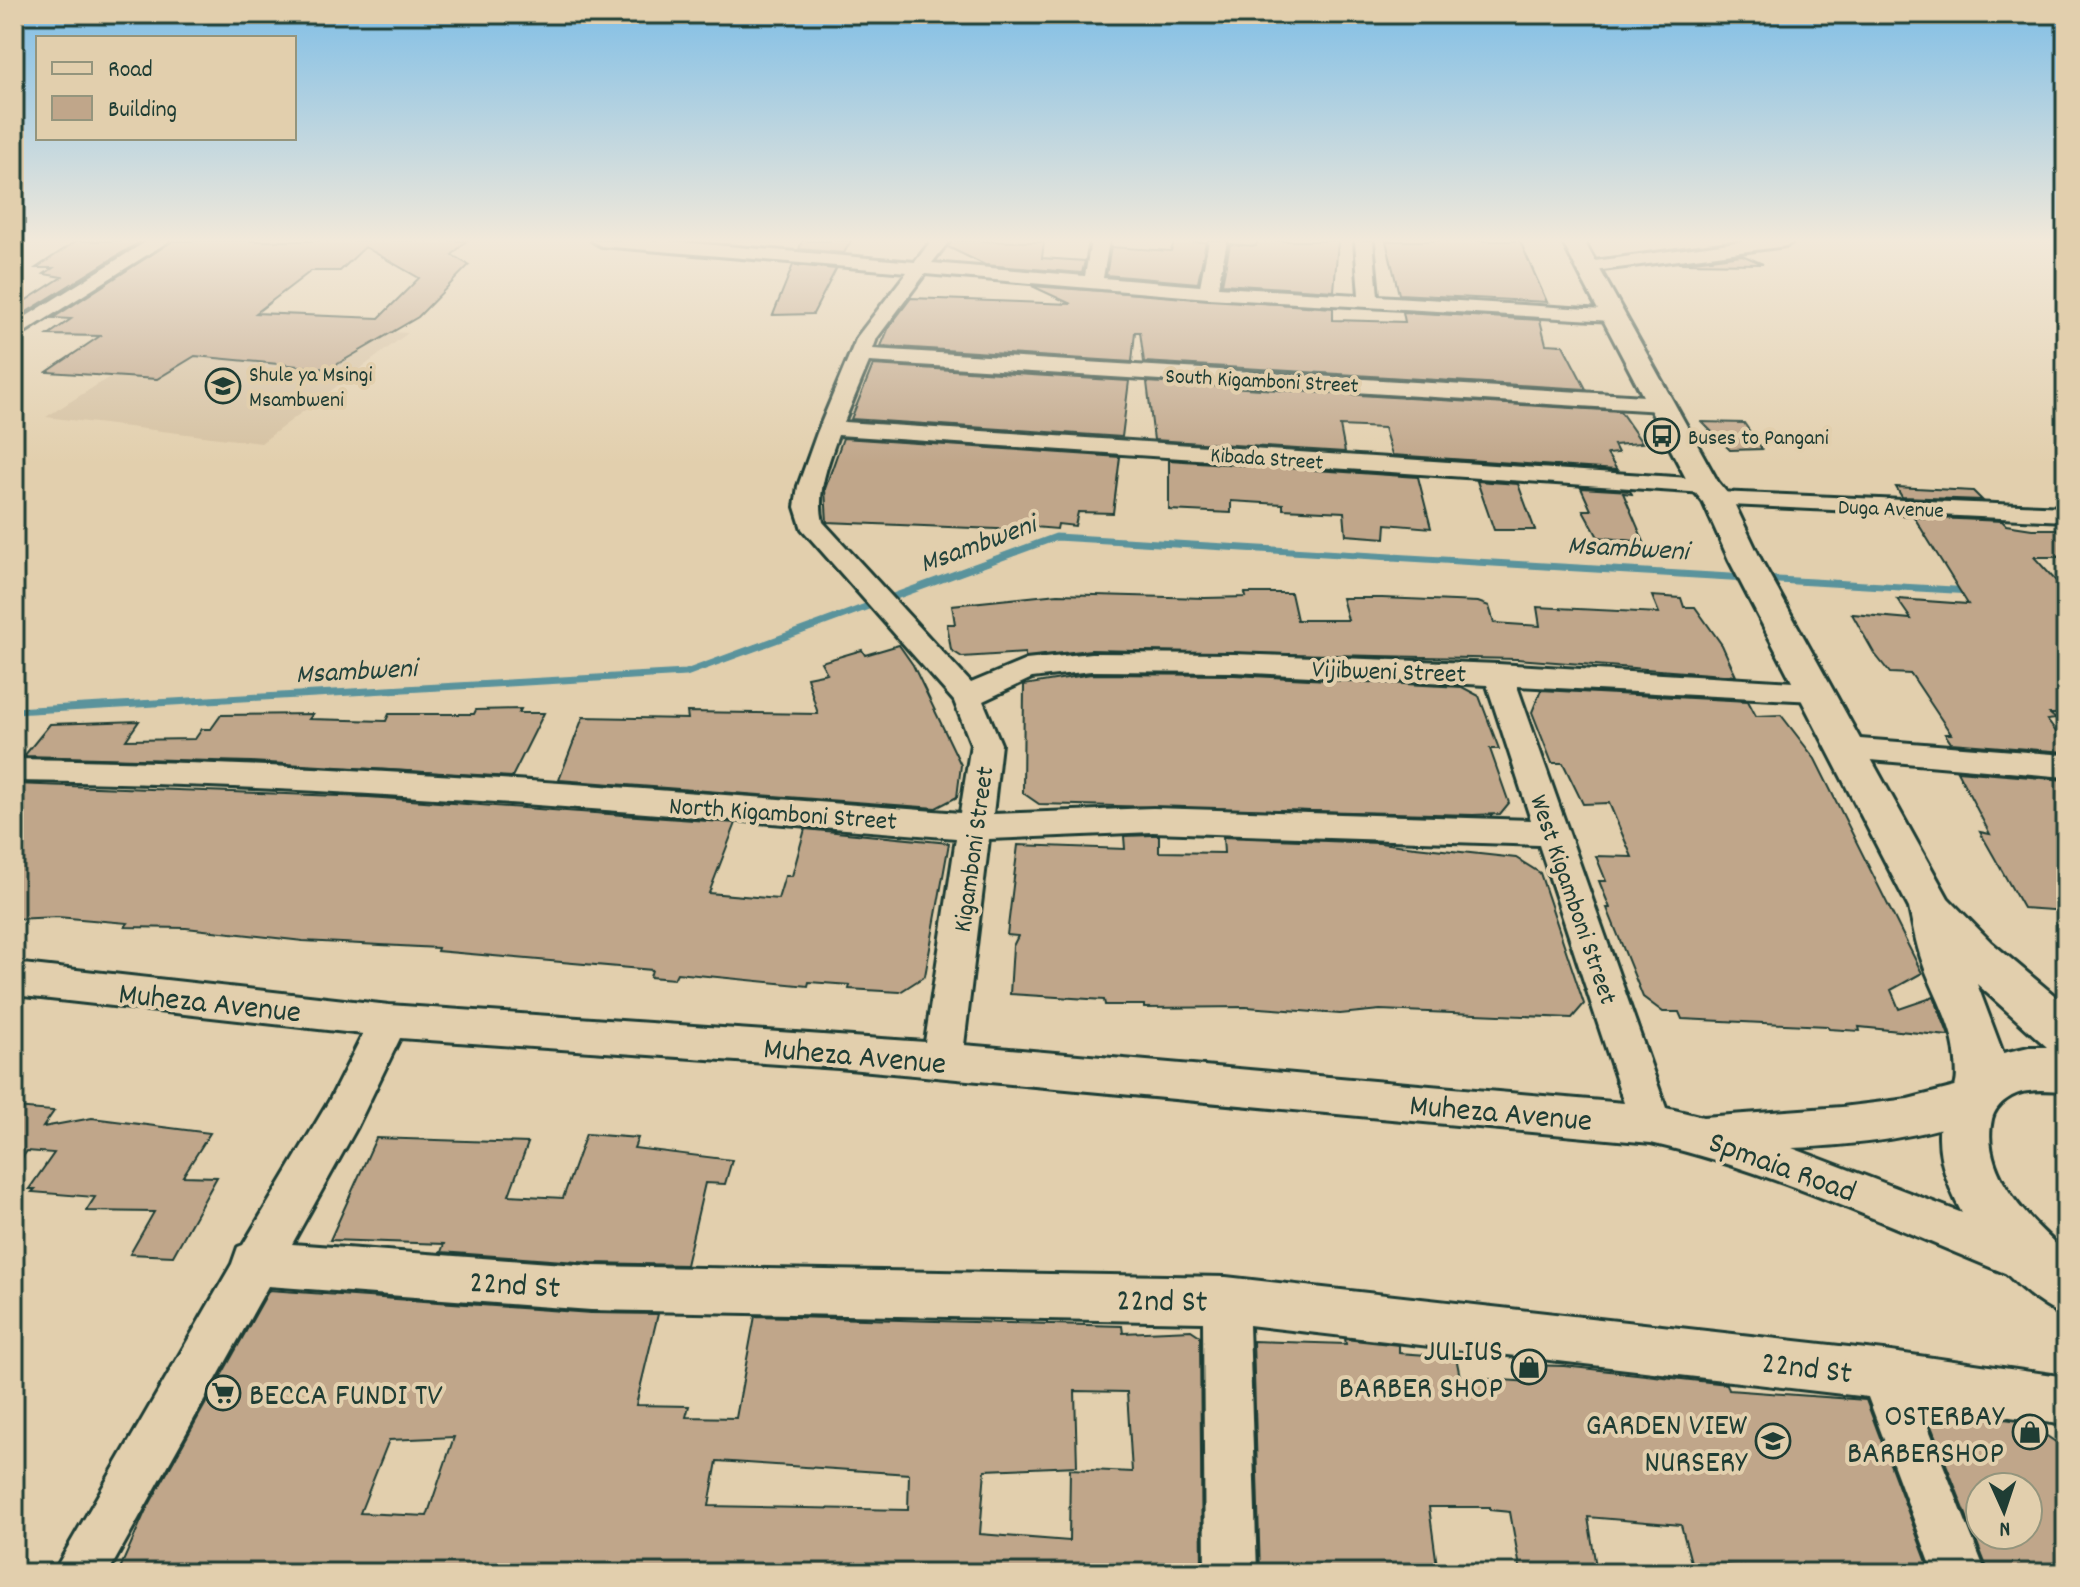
<svg xmlns="http://www.w3.org/2000/svg" width="2080" height="1587" font-family="Dekko,sans-serif">
	<rect width="100%" height="100%" fill="#e2cfad"/>
	<filter id="ink" filterUnits="userSpaceOnUse"><feTurbulence type="fractalNoise" baseFrequency=".0125" numOctaves="2"/><feDisplacementMap in="SourceGraphic" scale="16" xChannelSelector="R" yChannelSelector="G"/><feConvolveMatrix kernelMatrix="1 2 1 2 8 2 1 2 1" color-interpolation-filters="sRGB"/></filter>
	<g filter="url(#ink)">
		<path fill="#d4c0a0" d="M197 322 408 333 261 443 46 417Z"/>
		<g fill="none" stroke-linecap="round" stroke-linejoin="round">
			<path stroke="#5a939c" stroke-width="7" d="M1762 579 1971 591
				M14 711 686 673 1056 537 1747 578"/>
		</g>
		<path fill="#c0a68a" stroke="#1f3d34" stroke-width="2" fill-rule="evenodd" d="M76 241H141L20 316H14V308L62 277 44 274 53 268H36Z
			M172 241H466L452 255 469 265 418 317 329 369 195 356 157 379 47 372 100 336 48 335 71 319 53 318ZM365 247 419 278 379 318 256 313 311 271H340Z
			M802 241H851L844 253 799 249Z
			M952 241 1044 242 1042 258 1085 261 1082 273 985 265 948 247Z
			M1174 241 1206 242 1198 283 1106 275 1111 247 1171 251Z
			M1257 241H1338L1334 291 1222 284 1230 244 1256 246Z
			M1386 241H1520L1547 302 1399 294Z
			M1742 255 1763 264 1678 263Z
			M793 265 836 269 813 314 773 315Z
			M1032 286 1333 308V320L1405 322 1403 312 1540 320 1546 344 1563 345 1586 389 1144 362 1140 332H1135L1132 362 881 346 889 327 911 298 1071 304Z
			M873 365 1129 381 1122 437 851 419Z
			M1147 382 1620 411 1642 443 1614 445 1618 453 1607 454 1617 470 1392 455 1384 428 1340 426 1345 452 1154 440Z
			M1702 422 1744 423 1762 449 1730 450Z
			M843 438 1120 457 1113 513 1078 512 1075 526 1058 524 1057 529 1022 526 1021 530 827 522 825 489Z
			M1169 460 1418 477 1431 528 1386 524 1385 538 1346 535 1344 512 1283 509V504L1231 501V513L1169 510Z
			M1477 481 1518 484 1535 530H1494Z
			M1896 487 1973 491 1982 500 1902 497Z
			M1581 488 1630 491 1632 494 1623 493 1644 542 1598 537 1583 510H1591Z
			M1914 517 2002 521 2006 525 2032 529H2066V557H2034L2066 592V714H2050L2056 719 2047 720 2066 745V752L1951 743 1945 734H1951L1911 674 1890 673 1874 653 1852 614 1911 619 1897 599 1968 604Z
			M1245 593H1291L1297 620H1348L1342 598H1382L1478 602 1489 606 1494 623 1540 626 1537 607 1659 613 1652 596 1681 598 1684 607H1695L1722 645 1736 676 1517 659 1091 650 1025 657V653L962 657 951 650 947 624H955L952 605 1058 594 1205 598 1246 597Z
			M899 645 913 665 961 765 957 797 936 808 559 780 583 717 688 719 687 712 818 714 807 677 827 673 821 662 862 650 865 655Z
			M1091 674 1234 675 1462 687 1479 696 1499 749H1490L1509 803 1500 814 1473 815 1039 804 1023 793 1024 685Z
			M1541 690 1748 701 1756 716 1781 715 1815 759 1922 973 1891 990 1899 1009 1934 997 1949 1036 1859 1027 1860 1031 1829 1029 1827 1026 1682 1019 1679 1012H1663L1643 997 1607 908H1610L1599 881H1606L1596 856 1632 857 1609 803 1583 804 1563 763H1552L1532 712Z
			M521 709 519 713H544L512 777 251 762 24 756 50 724 139 721 126 740 195 739 202 729H211L221 715 313 714 309 719 386 721 389 714H474L476 710Z
			M1957 771 2066 780V911L2023 908 1980 832 1990 834Z
			M14 784 368 797 736 823 709 893 778 899 785 876H792L805 829 949 843 925 976 900 992 849 989 850 985 809 982 808 986 677 973 674 979 650 977 652 970 437 951 438 948 303 941 186 928 125 927 128 923 57 917 14 919Z
			M1153 835H1159V852L1224 853 1223 837 1379 843 1516 858 1540 873 1584 1004 1572 1018 1380 1010 1340 1014 1246 1007 1144 1008V1005H1105L1104 1000 1010 994 1013 946 1018 936 1007 935 1018 845 1125 849 1124 836Z
			M14 1108 54 1111 43 1127 92 1118 210 1133 183 1176 217 1177 173 1256 130 1254 154 1212 86 1211 95 1197 32 1192 35 1189H29L54 1153 27 1151 14 1169Z
			M586 1134 638 1138 634 1148 732 1160 725 1184 705 1183 686 1265 591 1263 441 1252 444 1244 330 1240 376 1138 528 1143 509 1195 563 1198Z
			M269 1290 591 1313 658 1314 636 1405 689 1406 686 1417 736 1418 755 1316 1122 1326 1123 1333 1191 1330 1200 1336 1202 1573H118L145 1512ZM1075 1391 1127 1392 1132 1472 1070 1469 1069 1541 980 1534 985 1470 1077 1466ZM454 1437 427 1516 360 1513 389 1440ZM717 1461 909 1474 908 1510 709 1506Z
			M1345 1339 1399 1345V1353L1456 1357 1460 1377 1530 1382 1527 1365 1564 1366 1727 1384 1729 1390 1866 1400 1931 1573H1800L1691 1562 1681 1525 1588 1517 1597 1573H1521L1510 1512 1490 1510V1507H1429L1438 1573H1260L1253 1341 1346 1344Z
			M1926 1413H1961L2026 1422 2066 1449V1573H1989ZM1980 1487H2028V1535H1980Z"/>
		<g fill="none" stroke-linecap="round" stroke-linejoin="round">
			<g stroke="#1f3d34" stroke-width="6">
				<path id="minor" d="M147 241H169L14 339V324Z
					M592 241H667L915 262 931 241H949L932 263 1085 276 1091 241H1109L1103 278 1200 286 1209 241H1227L1218 287 1359 295 1355 241H1373L1378 296 1619 311 1622 315 1619 319 1612 321 1208 298 925 274 877 338 873 349 1661 397 1672 404 1661 411 869 362 844 422 1705 479 1717 486 1705 493 838 435C828 464 816 492 823 522L971 683 1026 660 1091 653 1234 654 1498 664 1826 684 1831 691 1826 698 1816 701 1517 686 1666 1108 1703 1117 1842 1107 1908 1099 1971 1083 1985 1088 1991 1101 1985 1114C1923 1138 1858 1145 1792 1148L2033 1240 2039 1256 2033 1272 2017 1278C1898 1230 1777 1172 1651 1143L838 1068 400 1038 357 1127 292 1244 591 1266 1226 1277 1884 1351 2066 1377V1425L1919 1404 1986 1573H1934L1868 1397 1249 1325 1257 1573H1205L1203 1322 591 1310 268 1286 108 1573H53L232 1264 238 1247 243 1245 329 1101 363 1034 14 995V963L389 1005 925 1042 956 838C643 813 329 784 14 781V759C330 762 645 789 960 813L971 744 954 701 802 529 795 507 798 486 817 433 857 337 907 272 601 246ZM1091 671 1234 672 1487 685 1531 820 1153 808 993 814 1001 744 983 701 1032 678ZM1153 832 1539 845 1624 1103 964 1045 989 839Z
					M1744 241H1795L1786 246 1587 272 1578 267 1587 262Z
					M1717 492 2066 507V521L1708 504 1705 499Z
					M1847 738 2066 755V777L1836 757 1832 749 1836 741Z"/>
			</g>
			<g stroke="#1f3d34" stroke-width="6">
				<path id="major" d="M1562 241H1584L1718 482 1732 499 1761 560 1948 898 1991 942 2066 1005V1091C2054 1091 2041 1089 2029 1091 2014 1092 1996 1103 1992 1119 1980 1173 2029 1220 2066 1253V1317C2007 1293 1938 1201 1939 1135 1939 1115 1953 1101 1956 1083 1958 1075 1956 1062 1955 1053 1952 1023 1932 990 1922 961 1916 944 1913 926 1909 908L1729 560 1703 502 1690 486ZM1977 984 2047 1047H2029L2003 1053Z"/>
			</g>
			<use href="#minor" fill="#e2cfad" fill-rule="evenodd"/>
			<use href="#major" fill="#e2cfad" fill-rule="evenodd"/>
		</g>
	</g>
	<linearGradient id="sky" x2="0" y2="1"><stop stop-color="#7fbee6"/><stop offset="0.52" stop-color="#f2e9da"/><stop offset="1" stop-color="#f2e9da" stop-opacity="0"/></linearGradient>
	<rect width="2080" height="463" fill="url(#sky)"/>
	<defs>
		<g id="school-ring" transform="scale(1.8)"><circle r="9.5" fill="#e2cfad" stroke="#1f3d34" stroke-width="1.5"/><path d="M0-5L7-2L0 1L-7-2ZM-4 1L0 2.5L4 1V4Q0 6-4 4Z" fill="#1f3d34"/></g>
		<g id="bus-ring" transform="scale(1.8)"><circle r="9.5" fill="#e2cfad" stroke="#1f3d34" stroke-width="1.5"/><path d="M-5-6H5V4H4V6H2V4H-2V6H-4V4H-5ZM-3.5-4V0h7V-4ZM-3.5 1.2v1.5H-2V1.2ZM2 1.2v1.5H3.5V1.2Z" fill="#1f3d34"/></g>
		<g id="shop-ring" transform="scale(1.8)"><circle r="9.5" fill="#e2cfad" stroke="#1f3d34" stroke-width="1.5"/><path d="M-5-2.5h2.3a2.7 3.5 0 0 1 5.4 0H5L5.5 6h-11ZM-1.5-2.5h3a1.5 2.3 0 0 0-3 0Z" fill="#1f3d34"/></g>
		<g id="supermarket-ring" transform="scale(1.8)"><circle r="9.5" fill="#e2cfad" stroke="#1f3d34" stroke-width="1.5"/><path d="M-6-5.5h2.5l.6 2H6L4.5 2H-2.5L-4.4-4H-6ZM-1.5 3.2a1.3 1.3 0 1 0 .1 0ZM3 3.2a1.3 1.3 0 1 0 .1 0Z" fill="#1f3d34"/></g>
	</defs>
	<g fill-rule="evenodd">
		<use href="#school-ring" x="223" y="386"/>
		<use href="#bus-ring" x="1662" y="436"/>
		<use href="#shop-ring" x="1529" y="1367"/>
		<use href="#supermarket-ring" x="223" y="1393"/>
		<use href="#shop-ring" x="2030" y="1432"/>
		<use href="#school-ring" x="1773" y="1441"/>
	</g>
	<g text-anchor="middle" stroke-width="8" stroke-linejoin="round" paint-order="stroke">
		<g font-size="22" fill="#1f3d34" stroke="#e2cfad" text-anchor="start">
			<text x="249" y="381">Shule ya Msingi<tspan x="249" dy="25">Msambweni</tspan></text>
			<text x="1688" y="444">Buses to Pangani</text>
		</g>
		<g font-size="22" fill="#1f3d34" stroke="#e2cfad">
			<text transform="translate(1262 379) rotate(3)" y="8">South Kigamboni Street</text>
			<text transform="translate(1267 457) rotate(4)" y="8">Kibada Street</text>
			<text transform="translate(1891 507) rotate(2)" y="8">Duga Avenue</text>
		</g>
		<g font-size="26" fill="#1f3d34" stroke="#e2cfad">
			<text transform="translate(1389 670) rotate(2)" y="9">Vijibweni Street</text>
			<text transform="translate(783 812) rotate(4)" y="9">North Kigamboni Street</text>
			<text transform="translate(972 849) rotate(-82)" y="9">Kigamboni Street</text>
			<text transform="translate(1575 899) rotate(71)" y="9">West Kigamboni Street</text>
		</g>
		<g font-size="28" font-style="italic" fill="#24443d" stroke="#e2cfad">
			<text transform="translate(977 542) rotate(-20)" y="10">Msambweni</text>
			<text transform="translate(1628 546) rotate(3)" y="10">Msambweni</text>
			<text transform="translate(356 669) rotate(-3)" y="10">Msambweni</text>
		</g>
		<g font-size="32" fill="#1f3d34" stroke="#e2cfad">
			<text transform="translate(210 1001) rotate(6)" y="11">Muheza Avenue</text>
			<text transform="translate(855 1054) rotate(5)" y="11">Muheza Avenue</text>
			<text transform="translate(1501 1111) rotate(5)" y="11">Muheza Avenue</text>
			<text transform="translate(1783 1165) rotate(20)" y="11">Spmaia Road</text>
			<text transform="translate(515 1283) rotate(4)" y="11">22nd St</text>
			<text transform="translate(1162 1299) rotate(1)" y="11">22nd St</text>
			<text transform="translate(1807 1366) rotate(7)" y="11">22nd St</text>
		</g>
		<g font-size="32" fill="#1f3d34" stroke="#e2cfad" text-anchor="end">
			<text x="1503" y="1360">JULIUS<tspan x="1503" dy="37">BARBER SHOP</tspan></text>
			<text x="249" y="1404" text-anchor="start">BECCA FUNDI TV</text>
			<text x="2004" y="1425">OSTERBAY<tspan x="2004" dy="37">BARBERSHOP</tspan></text>
			<text x="1747" y="1434">GARDEN VIEW<tspan x="1747" dy="37">NURSERY</tspan></text>
		</g>
	</g>
	<rect width="2080" height="1587" fill="none" stroke="#e2cfad" stroke-width="48"/>
	<rect x="24" y="24" width="2032" height="1539" fill="none" stroke="#1f3d34" stroke-width="3" filter="url(#ink)"/>
	<rect x="36" y="36" width="260" height="104" fill="#e2cfad" stroke="#94957d" stroke-width="2"/>
	<rect x="52" y="62" width="40" height="12" fill="#e2cfad" stroke="#94957d" stroke-width="2"/>
	<text x="108" y="76" font-size="24" fill="#1f3d34">Road</text>
	<rect x="52" y="96" width="40" height="24" fill="#c0a68a" stroke="#94957d" stroke-width="2"/>
	<text x="108" y="116" font-size="24" fill="#1f3d34">Building</text>
	<g transform="translate(2004 1511) rotate(177)"><circle r="38" fill="#e2cfad" stroke="#94957d" stroke-width="2"/>
	<path d="M0-6L14 30L0 20L-14 30Z" fill="#1f3d34"/>
	<text y="-12" font-size="22" font-weight="bold" text-anchor="middle" fill="#1f3d34">N</text>
	</g>
</svg>
